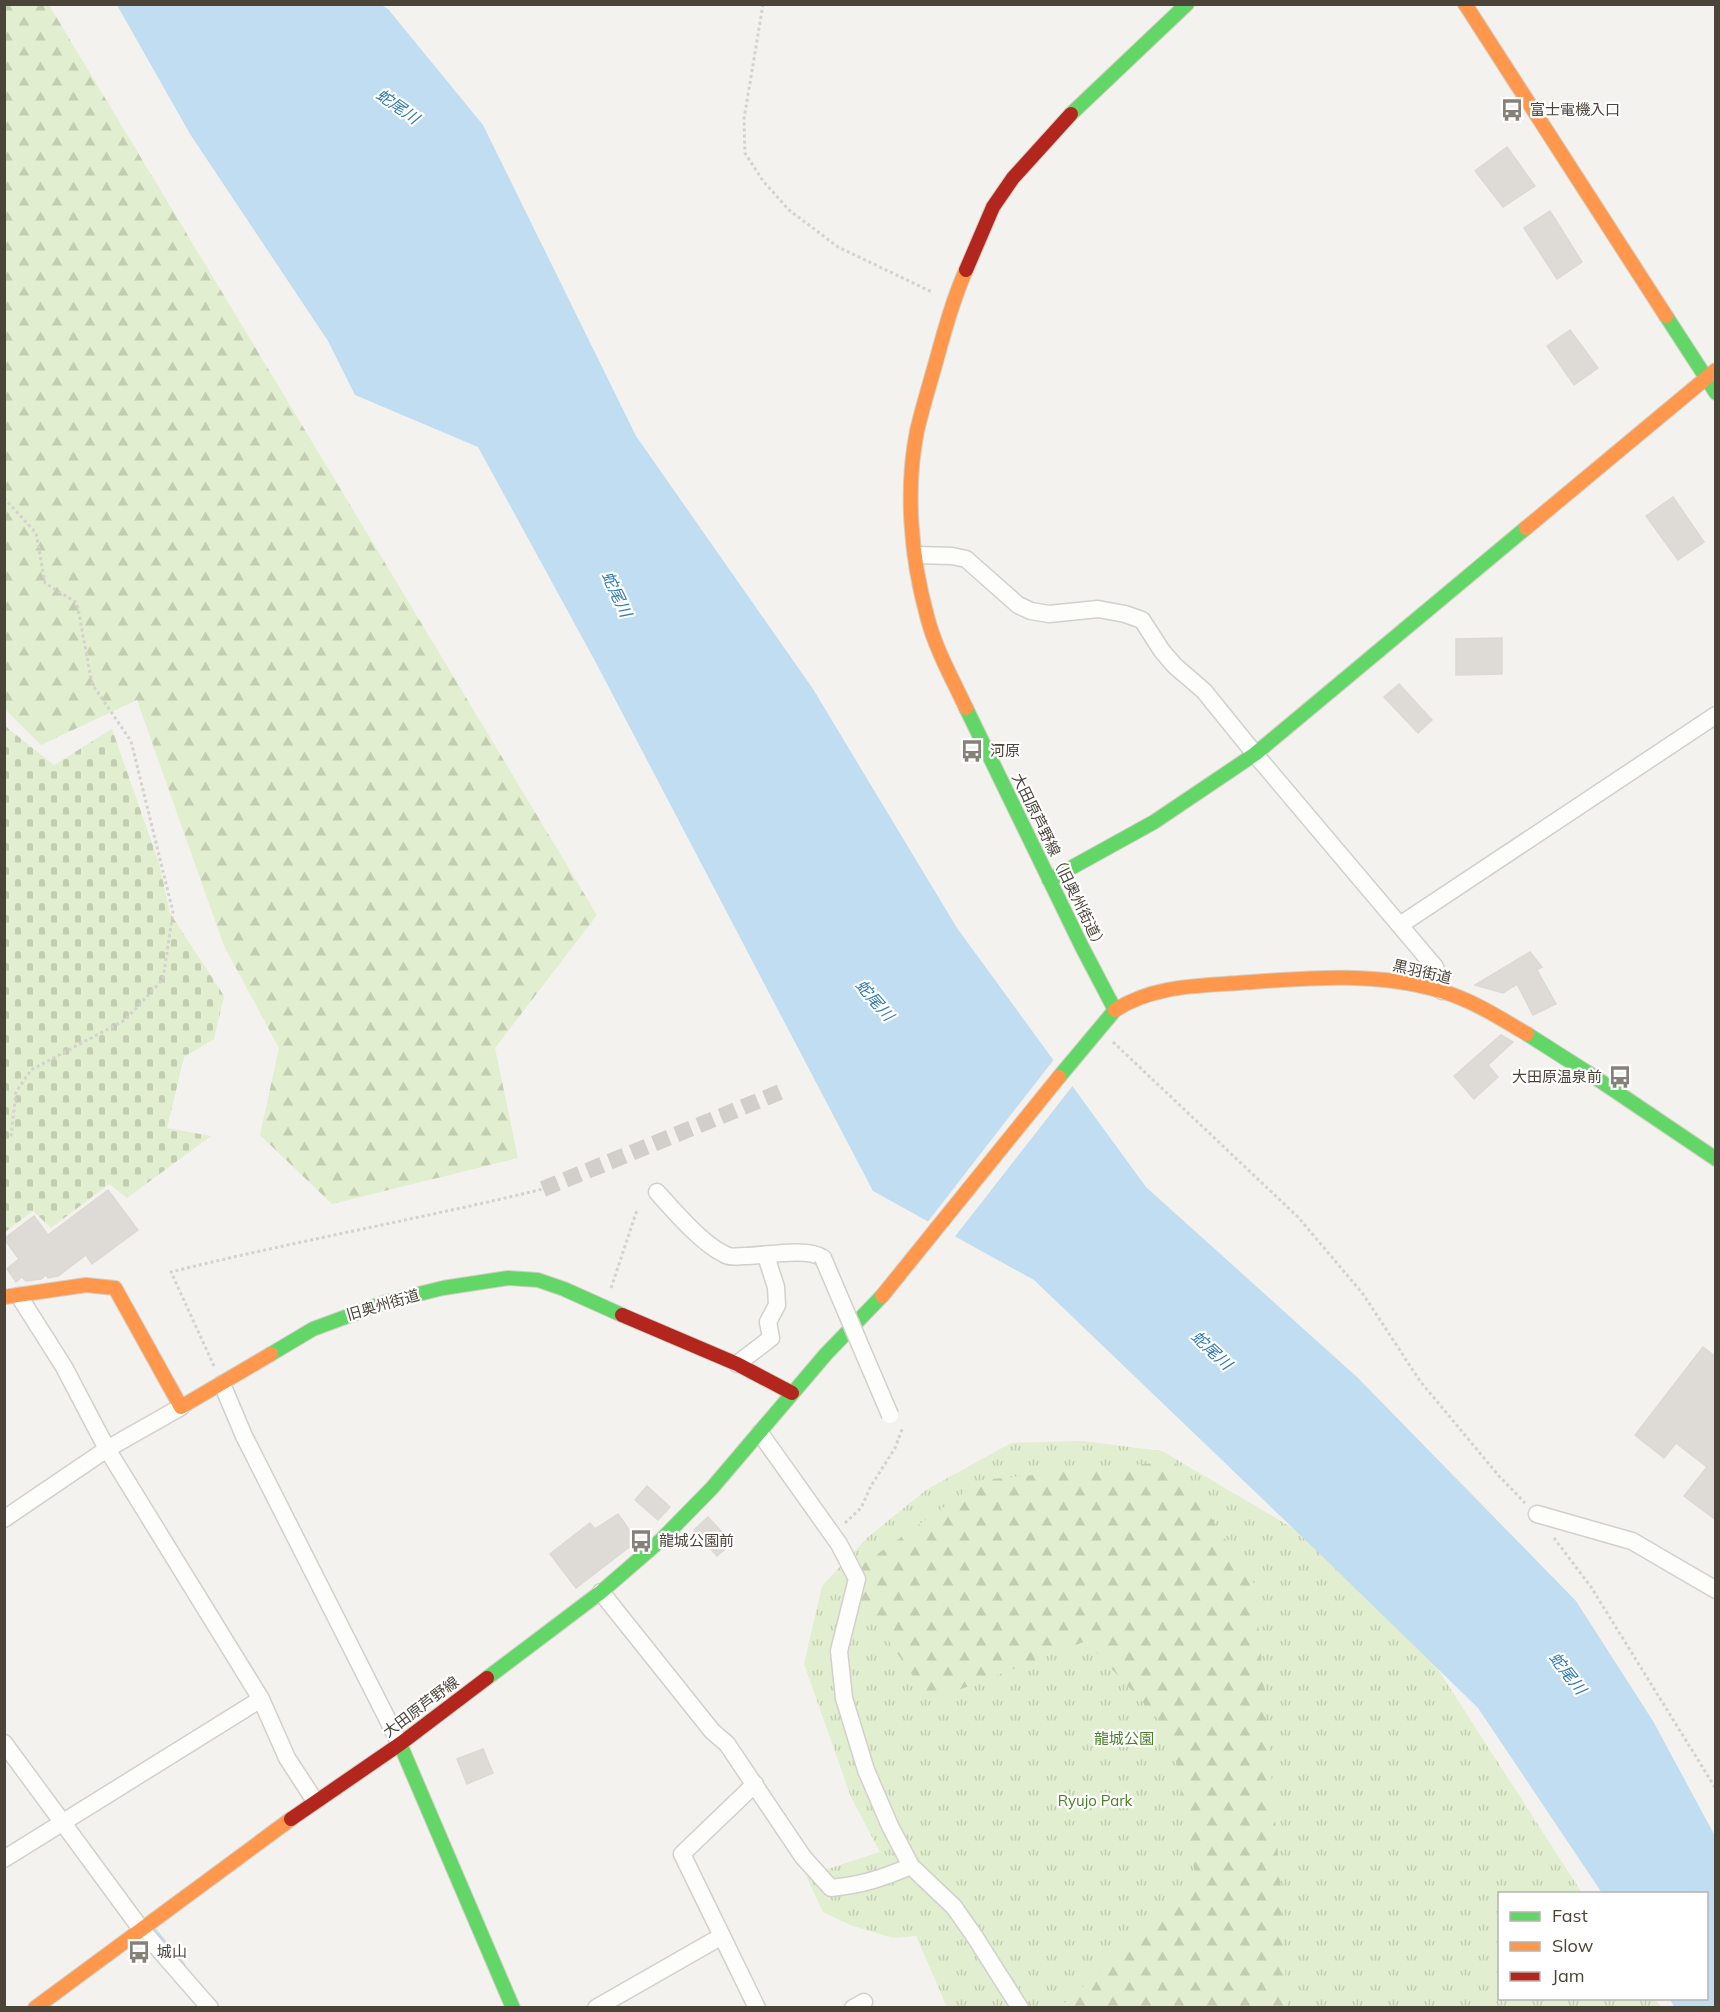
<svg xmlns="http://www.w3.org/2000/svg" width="1720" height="2012" font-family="Mulish,'Noto Sans JP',sans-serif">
	<defs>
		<pattern id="grass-tufts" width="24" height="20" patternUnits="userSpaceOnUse" patternTransform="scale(1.5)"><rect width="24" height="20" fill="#e1eecf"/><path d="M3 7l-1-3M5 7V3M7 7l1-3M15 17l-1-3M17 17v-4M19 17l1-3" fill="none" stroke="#c3cdb2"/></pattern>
		<pattern id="forest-firs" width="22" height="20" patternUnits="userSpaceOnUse" patternTransform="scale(1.5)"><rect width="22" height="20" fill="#e1eecf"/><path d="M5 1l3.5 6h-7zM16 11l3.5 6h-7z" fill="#c3cdb2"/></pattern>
		<pattern id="cemetery-stones" width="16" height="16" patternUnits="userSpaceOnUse" patternTransform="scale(1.5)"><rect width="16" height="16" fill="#e1eecf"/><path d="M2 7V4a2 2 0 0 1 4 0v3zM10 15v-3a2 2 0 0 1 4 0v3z" fill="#c3cdb2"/></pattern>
	</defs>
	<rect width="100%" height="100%" fill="#f4f2ee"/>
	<path fill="url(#grass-tufts)" d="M1082 1441 1162 1451 1354 1564 1439 1671 1582 1893 1500 1894V1998L1655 1999 1661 2007H947L916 1936 893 1938 850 1925 823 1912 806 1876 880 1852 851 1797 804 1664 822 1586 868 1537 926 1490 1011 1443Z"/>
	<path fill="url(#forest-firs)" d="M4 5H49L597 915 495 1048 518 1158 332 1204 260 1135 279 1048 224 946 137 700 41 745 5 709Z
		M1174 1461 1255 1585 1282 1902 1287 2007H1060L1197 1887 1171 1733 1086 1641 930 1701 845 1577 982 1480Z"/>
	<path fill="url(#cemetery-stones)" d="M5 726 54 765 112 729 159 863 170 913 224 996 214 1039 184 1057 167 1128 211 1136 127 1198 109 1184 51 1228 33 1211 5 1232Z"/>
	<path fill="#c0ddf1" d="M117 5H381L388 9 483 125 636 436 813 689 957 928 1146 1187 1358 1378 1576 1601 1653 1721 1715 1836V2007H1674L1670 1999 1706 1998V1894L1602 1893 1478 1708 1321 1555 1034 1280 873 1191 595 661 478 447 355 395 328 341 190 134Z"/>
	<path fill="#f4f2ee" d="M1055 1058 1074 1084 953 1239 926 1224Z"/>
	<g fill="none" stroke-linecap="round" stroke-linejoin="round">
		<path stroke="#c0ddf1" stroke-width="5" d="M152 1928 183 1965"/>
	</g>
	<path fill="#dedbd6" stroke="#dcd9d4" stroke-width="1.5" d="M1507 147 1535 186 1503 207 1475 171Z
		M1550 211 1582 262 1557 279 1524 228Z
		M1570 330 1598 368 1574 385 1547 346Z
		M1673 497 1704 542 1678 560 1646 516Z
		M1502 638V674L1456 675V639Z
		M1399 684 1432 720 1418 733 1384 697Z
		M1530 952 1542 967 1537 970 1556 1004 1533 1015 1517 984 1503 993 1475 985Z
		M1501 1035 1513 1042 1488 1065 1498 1077 1474 1099 1454 1076Z
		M108 1190 138 1230 92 1264 86 1255 58 1276 48 1278 46 1275 41 1279 26 1281 22 1277 16 1282 7 1269 19 1259 4 1239 34 1216 48 1235Z
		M1703 1347 1716 1357V1520L1684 1496 1707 1467 1676 1443 1664 1458 1635 1435Z
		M647 1486 670 1507 658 1520 635 1500Z
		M618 1514 637 1541 576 1588 550 1554 590 1523 595 1529Z
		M708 1517 732 1543 717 1556 694 1530Z
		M483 1749 493 1773 467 1784 457 1759Z"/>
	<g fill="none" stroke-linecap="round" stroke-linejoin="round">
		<path stroke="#d2cfca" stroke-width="16" stroke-dasharray="16 8" stroke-linecap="butt" d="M543 1189 785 1090"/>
		<g stroke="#d2d0cb" stroke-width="19">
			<path id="street" d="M916 555 952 556 966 559 1018 605 1031 611 1049 614 1098 609 1125 614 1142 620 1162 651 1175 666 1204 691 1255 754 1435 967 1442 991
				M1400 925 1716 715
				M657 1192C674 1211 703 1245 726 1255 731 1258 739 1256 745 1256 764 1256 807 1247 823 1258
				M19 1296 64 1367 107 1449 261 1699 287 1758 315 1801
				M737 1364 771 1338 768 1322 777 1305 776 1287 766 1256
				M222 1384 244 1436 400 1744
				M760 1433 839 1544 857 1579 839 1651 844 1698 866 1770 890 1826 911 1866 954 1907 975 1937 1020 2008
				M1537 1514 1632 1541 1716 1590
				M4 1519 107 1449 181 1407
				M601 1592 712 1731 727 1744 803 1857 831 1888C862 1885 883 1878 911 1866
				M4 1743 141 1929 210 2008
				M755 1784 682 1854 757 2008
				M4 1859 261 1699
				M596 2008 722 1936
				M853 2008 864 2002"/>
		</g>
		<g stroke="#d3cfc5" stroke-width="16">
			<path id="fast" d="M1071 114 1187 4
				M1666 316 1716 393
				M966 708 1082 947 1115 1010 1059 1077
				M1049 880 1154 822 1255 754 1526 528
				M1527 1034 1593 1076 1716 1159
				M271 1354 313 1329 386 1302 443 1288 508 1278 538 1280 564 1289 622 1315
				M487 1678 601 1592 661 1540 712 1488 826 1354 882 1296
				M400 1744 513 2008"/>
		</g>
		<g stroke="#d3cfc5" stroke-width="16">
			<path id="slow" d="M1465 4 1666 316
				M966 270C952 302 944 333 935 365 929 387 922 409 917 431 905 490 911 558 927 616 935 648 952 678 966 708
				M1526 528 1716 370
				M1115 1010C1153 986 1194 986 1238 983 1306 978 1375 971 1441 991 1472 1000 1500 1018 1527 1034
				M882 1296 1059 1077
				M4 1297 86 1285 115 1288 181 1407 271 1354
				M35 2008 291 1819"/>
		</g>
		<g stroke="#d3cfc5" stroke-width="16">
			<path id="jam" d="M966 270 993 207 1013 178 1071 114
				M622 1315 737 1364 792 1393
				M291 1819 400 1744 487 1678"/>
		</g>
		<path stroke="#d3d2cc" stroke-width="3" stroke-dasharray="3 3" stroke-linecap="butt" d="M763 4 744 119 745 153 763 181 789 210 838 247 932 292
			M4 498 36 533 45 583 77 603 92 684 131 741 173 912 163 979 125 1020 31 1070 16 1092 11 1137
			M1113 1042 1298 1217 1363 1294 1420 1381 1499 1476 1525 1503
			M611 1288 637 1210
			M214 1366 171 1272C295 1241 420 1219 543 1189
			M845 1523 861 1508 871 1486 895 1448 903 1427
			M1554 1538 1591 1587 1716 1789"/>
		<use href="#street" stroke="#fdfdfc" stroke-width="16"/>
		<use href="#fast" stroke="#63d668" stroke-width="14"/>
		<use href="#slow" stroke="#ff974d" stroke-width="14"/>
		<use href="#jam" stroke="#b3261e" stroke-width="14"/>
		<g stroke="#d2d0cb" stroke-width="19" stroke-linecap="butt">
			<path id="street-bridge" d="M823 1258 890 1415"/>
		</g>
		<use href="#street-bridge" stroke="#fdfdfc" stroke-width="16"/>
	</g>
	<defs>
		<g id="bus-bare" transform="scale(1.8)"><path d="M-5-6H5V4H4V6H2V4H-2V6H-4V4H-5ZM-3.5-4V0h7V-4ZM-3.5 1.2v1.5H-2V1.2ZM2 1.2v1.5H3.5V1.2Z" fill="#868178" stroke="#fff" stroke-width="2.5" paint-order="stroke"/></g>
	</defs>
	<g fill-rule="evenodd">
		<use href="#bus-bare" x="1512" y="110"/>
		<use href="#bus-bare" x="972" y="751"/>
		<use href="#bus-bare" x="1620" y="1077"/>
		<use href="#bus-bare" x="641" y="1541"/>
		<use href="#bus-bare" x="139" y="1952"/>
	</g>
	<g text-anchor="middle" stroke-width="4.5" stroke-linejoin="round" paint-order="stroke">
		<g font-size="15" fill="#4b4439" stroke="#fff" text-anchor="start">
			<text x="1530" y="115">富士電機入口</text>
			<text x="990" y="756">河原</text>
			<text x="1602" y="1082" text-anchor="end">大田原温泉前</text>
			<text x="659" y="1546">龍城公園前</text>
			<text x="157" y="1957">城山</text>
		</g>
		<g font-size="15" fill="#4b4439" stroke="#fff">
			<text transform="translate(1059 862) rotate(64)" y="5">大田原芦野線（旧奥州街道）</text>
			<text transform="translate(1422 972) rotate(13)" y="5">黒羽街道</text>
			<text transform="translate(383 1305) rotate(-16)" y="5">旧奥州街道</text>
			<text transform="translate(421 1707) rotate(-37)" y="5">大田原芦野線</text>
		</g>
		<g font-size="15" fill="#4a7f2a" stroke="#fff">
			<text x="1124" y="1744">龍城公園</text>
			<text x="1095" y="1806">Ryujo Park</text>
		</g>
		<g font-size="16" font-style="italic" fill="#2e7ab2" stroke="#fff">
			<text transform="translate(398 106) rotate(35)" y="6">蛇尾川</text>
			<text transform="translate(617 594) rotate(65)" y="6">蛇尾川</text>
			<text transform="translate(875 1000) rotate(49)" y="6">蛇尾川</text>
			<text transform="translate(1212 1350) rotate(43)" y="6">蛇尾川</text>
			<text transform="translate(1568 1673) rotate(52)" y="6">蛇尾川</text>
		</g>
	</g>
	<rect width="1720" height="2012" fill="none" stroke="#4b4439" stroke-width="12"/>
	<rect x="1498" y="1892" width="210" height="108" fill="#ffffff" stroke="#b7b4b0" stroke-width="1.5"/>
	<rect x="1510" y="1912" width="30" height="9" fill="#63d668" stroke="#b7b4b0" stroke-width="1.5"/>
	<text x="1552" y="1922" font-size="18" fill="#4b4439">Fast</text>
	<rect x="1510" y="1942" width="30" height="9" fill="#ff974d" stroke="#b7b4b0" stroke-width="1.5"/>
	<text x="1552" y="1952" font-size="18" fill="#4b4439">Slow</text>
	<rect x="1510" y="1972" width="30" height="9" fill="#b3261e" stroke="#b7b4b0" stroke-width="1.5"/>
	<text x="1552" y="1982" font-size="18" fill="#4b4439">Jam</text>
</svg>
